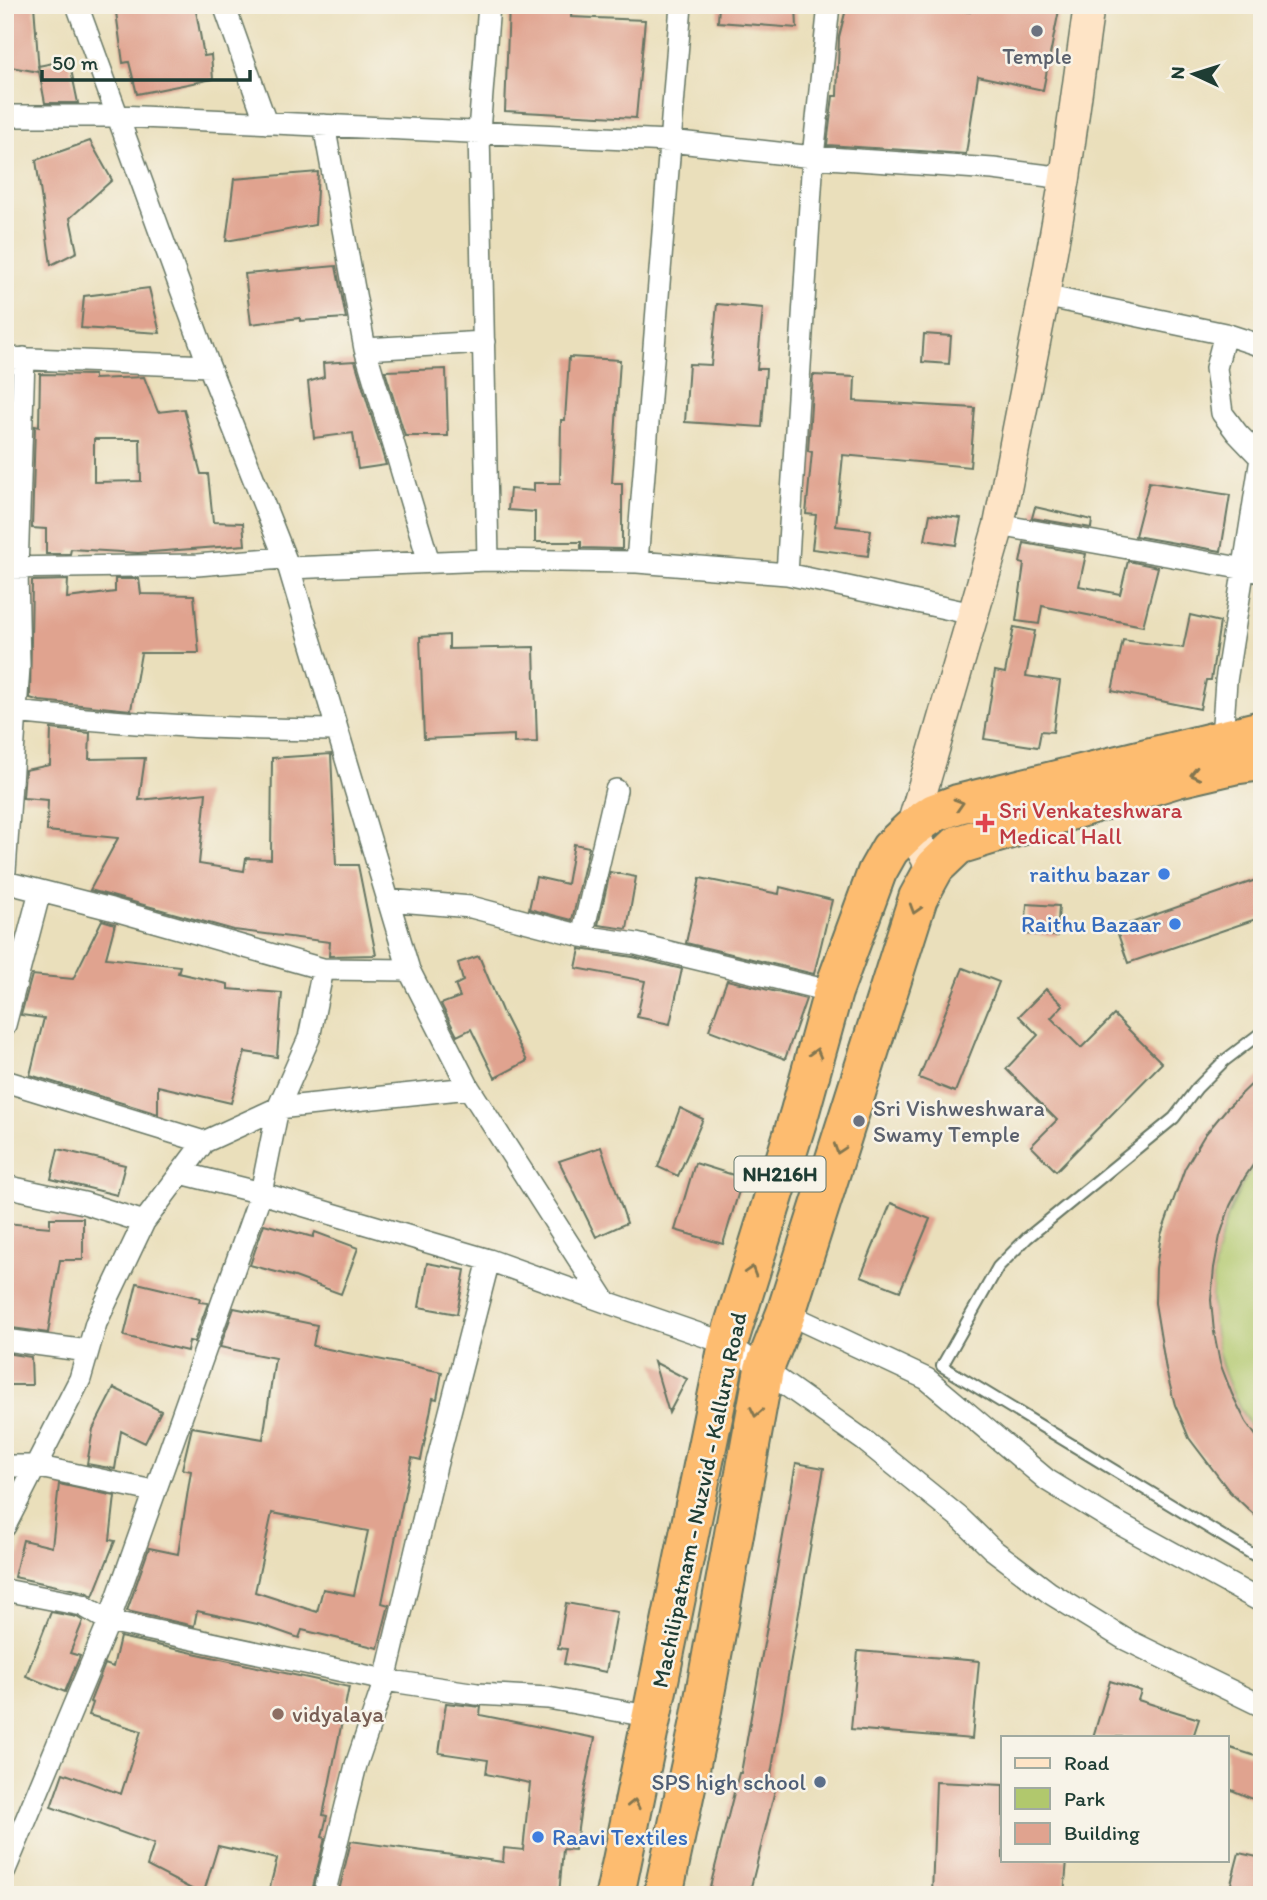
<svg xmlns="http://www.w3.org/2000/svg" width="1267" height="1900" font-family="Itim,sans-serif">
	<rect width="100%" height="100%" fill="#f7f3e8"/>
	<filter id="ink" filterUnits="userSpaceOnUse"><feTurbulence type="fractalNoise" baseFrequency=".0143" numOctaves="2"/><feDisplacementMap in="SourceGraphic" scale="14" xChannelSelector="R" yChannelSelector="G"/><feConvolveMatrix kernelMatrix="1 2 1 2 8 2 1 2 1" color-interpolation-filters="sRGB"/></filter>
	<filter id="wash" filterUnits="userSpaceOnUse"><feTurbulence type="fractalNoise" baseFrequency=".00686" numOctaves="4" result="noise"/><feDisplacementMap in="SourceGraphic" scale="28" xChannelSelector="R" yChannelSelector="G"/><feGaussianBlur stdDeviation="1.57" result="paint"/><feColorMatrix in="noise" values="0 0 0 0 0 0 0 0 0 0 0 0 0 0 0 0 0 1.4 0 .05"/><feComposite in="paint" operator="in"/></filter>
	<g filter="url(#wash)">
		<rect width="100%" height="100%" fill="#eadfbb"/>
		<path fill="#b1c86d" stroke="#688250" stroke-width="2" d="M1262 1152V1444C1194 1348 1196 1249 1262 1152Z"/>
		<g id="blocks">
			<path fill="#e0a38f" fill-rule="evenodd" d="M34 5 39 72 5 66V6Z
				M115 5H195L204 56 211 55 213 79 137 94 129 62 123 63Z
				M509 5H572L571 17 645 20 636 118 505 111Z
				M719 5H796L797 28 718 22Z
				M847 5H925L970 12 972 5H1060L1043 90 978 76 966 154 827 145 833 96H837L839 37Z
				M69 60 78 103H45L38 66Z
				M90 141 112 180 70 218 77 252 51 265 36 160Z
				M318 172 315 225 226 241 234 179Z
				M336 266 346 318 300 321V318L251 324 245 274Z
				M149 288 160 333 81 328 84 296Z
				M717 304 763 308 757 369H766L762 427 685 422 689 364 711 365Z
				M924 334 951 336 949 364 922 362Z
				M569 357 620 360 612 483H622V549L581 548V542H535V512L508 510 510 489 534 491V483H560L561 420H565Z
				M355 361 386 465 358 469 353 433 314 438 308 382 324 377 323 363Z
				M446 369 448 436H405L385 371Z
				M40 374 94 375V379L144 377 158 412 184 409 201 474H208L213 522 243 523 245 545 138 553 71 549 70 554H46V529L32 528 35 426 39 427ZM94 439H140L141 481 94 482Z
				M813 375 855 377 854 401 975 408 970 467 843 455 836 526 871 530 868 556 812 549 816 515 806 514 812 452 808 451Z
				M5 423H9L5 528Z
				M1149 482 1230 495 1221 551 1135 536Z
				M1035 507 1092 520 1091 528 1032 518Z
				M930 514 961 518 956 545 925 540Z
				M1024 543 1086 554 1079 586 1120 594 1128 561 1158 567 1143 626 1042 606 1039 624 1016 621 1024 564 1020 563Z
				M115 579H139L141 594 194 595 199 653H141L131 710 40 701 30 698 32 581 68 580 67 598 115 592Z
				M1190 615 1220 622 1211 680H1206L1200 709 1112 691 1123 640 1183 648Z
				M1014 627 1035 631 1026 676 1060 681 1053 732 1041 731 1038 747 984 739 995 671 1005 673Z
				M449 635V649L534 647 537 742 514 743V735L424 739 420 637Z
				M51 729 90 733 89 759 145 758 139 800 206 793 199 864 244 871 246 858 271 859 272 758 331 754 336 865H358L376 955 329 956 330 942 234 930 90 890 118 838 47 831 48 800 23 798 25 770 50 765Z
				M574 844 589 847 572 920 529 909 536 877 567 884Z
				M610 872 636 877 627 929 598 925Z
				M700 878 779 894 780 887 832 900 814 974 686 943Z
				M1262 878V917L1128 963 1116 928Z
				M1027 904 1059 906 1057 936 1025 934Z
				M102 920 115 924 106 958 180 966 178 973 228 984V989L282 993 277 1057 245 1052 231 1103 158 1086V1114L30 1075 44 1018 21 1015 32 975 73 979Z
				M580 949 633 957 682 969 670 1024 637 1017 645 981 576 968Z
				M479 956 502 1011 527 1061 495 1078 471 1029 457 1036 441 1004 460 997 455 985 463 981 458 963Z
				M963 968 999 982 955 1092 919 1078Z
				M727 980 806 999 785 1059 709 1030Z
				M1046 989 1063 1005 1051 1018 1081 1048 1114 1015 1162 1063 1056 1171 1031 1146 1057 1120 1006 1069 1038 1035 1019 1016Z
				M1262 1074V1152L1245 1177 1230 1206 1220 1236 1214 1268 1211 1300 1214 1332 1220 1363 1232 1394 1246 1422 1262 1444V1522L1230 1492 1189 1438 1175 1405 1166 1370 1155 1303 1156 1268 1161 1235 1185 1168 1204 1136 1227 1108Z
				M680 1108 703 1119 678 1176 658 1167Z
				M601 1147 627 1223 596 1237 559 1161Z
				M58 1149 125 1165 117 1195 51 1179Z
				M695 1163 743 1178 723 1244 675 1230Z
				M891 1203 930 1219 900 1291 861 1276Z
				M50 1218H83V1260H60L48 1333 5 1327V1223L50 1227Z
				M264 1224 313 1237 315 1232 358 1248 341 1294 295 1277 250 1265Z
				M427 1263 465 1270 457 1314 419 1307Z
				M137 1283 200 1298 199 1302 208 1303 194 1342 189 1341 187 1351 124 1336Z
				M234 1308 317 1325 313 1346 442 1372 437 1399 433 1398 421 1460 412 1458 382 1603 389 1605 378 1648 302 1630 299 1638 262 1625 197 1611 194 1626 127 1611 149 1548 178 1554 191 1471 182 1469 192 1427 263 1439 275 1358 220 1347ZM272 1513 368 1531 354 1595 323 1589 317 1612 255 1592Z
				M5 1353 31 1357 32 1385H5Z
				M654 1362 687 1379 669 1413Z
				M114 1388 161 1411 145 1443 121 1431 115 1469 87 1464 93 1429Z
				M796 1463 824 1468 770 1780 777 1782 749 1895H708L739 1773H741Z
				M59 1484 115 1496 110 1540 115 1541 93 1596 85 1592 14 1577 23 1540 52 1547Z
				M566 1603 617 1612 606 1672 564 1664 567 1649 558 1648Z
				M51 1612 77 1617 83 1621 70 1653 80 1656 65 1692 26 1676Z
				M120 1637 349 1687 323 1815 327 1816 322 1837 325 1838 311 1895H268L277 1859 218 1846 203 1895 147 1866 154 1844 51 1807 63 1773 121 1794 141 1731 89 1715 93 1703 90 1702 105 1664 113 1667Z
				M858 1651 979 1661 972 1739 851 1729Z
				M1110 1681 1141 1691 1138 1700 1199 1719 1193 1737H1093Z
				M446 1703 481 1707 480 1715 595 1738 581 1807 575 1850 563 1849 559 1895H338L351 1841 503 1862 504 1848 523 1850 530 1783 486 1774 488 1760 439 1753Z
				M1227 1747 1262 1758V1803L1227 1788Z
				M936 1782 1003 1785V1860H1067L1064 1895H932Z
				M1239 1853 1262 1858V1895H1228Z"/>
		</g>
	</g>
	<g filter="url(#ink)">
		<use href="#blocks" fill-opacity="0" stroke="#667663" stroke-width="2"/>
		<g fill="none" stroke-linecap="round" stroke-linejoin="round">
			<g stroke="#667663" stroke-width="14">
				<path id="lane" d="M1262 1032 1224 1061 1197 1088 1174 1118 1027 1238 998 1267 942 1366 1262 1560"/>
			</g>
			<g stroke="#667663" stroke-width="24">
				<path id="street" d="M77 5 209 366 289 568 409 970 469 1088 606 1302 728 1344 865 1441 960 1518 992 1549 1050 1593 1123 1638 1262 1706
					M224 5 266 123
					M5 116H118L670 141 813 157 993 169 1065 178
					M324 125 365 349 429 562
					M1044 296 1225 334 1262 346
					M365 349 484 342
					M5 358 209 366
					M999 525 1262 572
					M488 560 479 131 489 5
					M637 562 681 5
					M5 568 197 565 283 558
					M289 568 488 560 637 562 787 574 973 614
					M787 574 813 157 829 5
					M15 712C122 724 229 730 337 730
					M1222 738 1226 681 1261 458 1237 433 1222 413 1216 368 1225 334
					M5 871 19 667 17 570 24 358
					M5 882 111 909 323 969 409 970
					M387 900 471 907 582 936 636 944 833 992
					M582 936 616 790
					M5 1025 40 891
					M5 1081 204 1142
					M181 1173 261 1193 489 1260 606 1302
					M5 1186 84 1203 144 1222
					M786 1313 927 1379 1047 1480 1109 1518 1262 1602
					M5 1340 88 1351
					M5 1466H35L153 1491
					M5 1526 80 1379 96 1323 144 1222 204 1142 278 1108 469 1088
					M5 1590 82 1605 109 1621 385 1680 477 1694 548 1698 653 1717
					M5 1870 109 1621 261 1193 278 1108 309 1038 323 969
					M324 1895 356 1765 385 1680 435 1470 489 1260"/>
			</g>
			<g stroke="#667663" stroke-width="33">
				<path id="secondary" d="M933 871 911 829 999 525 1044 296 1065 178 1089 5"/>
			</g>
			<g stroke="#667663" stroke-width="42">
				<path id="highway" d="M615 1895 728 1344 799 1115 833 992 877 872 890 849 911 829 934 813 958 804 1262 730
					M663 1895 700 1721 764 1369 786 1313 918 898 935 867 958 845 1177 778 1233 765 1262 761"/>
			</g>
			<use href="#lane" stroke="#fff" stroke-width="10"/>
			<use href="#street" stroke="#fff" stroke-width="21"/>
			<use href="#secondary" stroke="#fee4c6" stroke-width="30"/>
			<use href="#highway" stroke="#fdbc70" stroke-width="38"/>
		</g>
		<defs><path id="oneway-chevron" d="M-2-3.5L2.5 0L-2 3.5" fill="none" stroke-width="1.6" stroke-linecap="round" stroke-linejoin="round" transform="scale(1.75)"/></defs>
		<g stroke="#83764f">
			<use href="#oneway-chevron" transform="translate(1195 774) rotate(167)"/>
			<use href="#oneway-chevron" transform="translate(959 804) rotate(-17)"/>
			<use href="#oneway-chevron" transform="translate(915 909) rotate(107)"/>
			<use href="#oneway-chevron" transform="translate(816 1053) rotate(-74)"/>
			<use href="#oneway-chevron" transform="translate(839 1149) rotate(108)"/>
			<use href="#oneway-chevron" transform="translate(751 1271) rotate(-73)"/>
			<use href="#oneway-chevron" transform="translate(756 1412) rotate(101)"/>
			<use href="#oneway-chevron" transform="translate(634 1804) rotate(-78)"/>
		</g>
	</g>
	<g fill="#6b7280" stroke="#f7f3e8" stroke-width="2.5">
		<circle cx="1037" cy="31" r="7"/>
		<circle cx="859" cy="1121" r="7"/>
	</g>
	<path fill="#e0444e" stroke="#f7f3e8" stroke-width="2.5" d="M981.5 812.5h7v7h7v7h-7v7h-7v-7h-7v-7h7z"/>
	<g fill="#3f7fe0" stroke="#f7f3e8" stroke-width="2.5">
		<circle cx="1164" cy="874" r="7"/>
		<circle cx="1175" cy="924" r="7"/>
		<circle cx="538" cy="1837" r="7"/>
	</g>
	<circle fill="#8d6e63" stroke="#f7f3e8" stroke-width="2.5" cx="278" cy="1714" r="7"/>
	<circle fill="#5c6f8a" stroke="#f7f3e8" stroke-width="2.5" cx="820" cy="1782" r="7"/>
	<g text-anchor="middle" stroke-width="5" stroke-linejoin="round" paint-order="stroke">
		<rect fill="#f7f3e8" stroke="#60746a" stroke-width="2" x="734.5" y="1156.5" width="91" height="35" rx="5"/>
		<g font-size="21" font-weight="bold" fill="#1f3d34">
			<text x="780" y="1181">NH216H</text>
		</g>
		<g font-size="23" fill="#5b616d" stroke="#f7f3e8">
			<text x="1037" y="64">Temple</text>
			<text x="873" y="1116" text-anchor="start">Sri Vishweshwara<tspan x="873" dy="26">Swamy Temple</tspan></text>
		</g>
		<g font-size="23" fill="#be3a42" stroke="#f7f3e8" text-anchor="start">
			<text x="999" y="818">Sri Venkateshwara<tspan x="999" dy="26">Medical Hall</tspan></text>
		</g>
		<g font-size="23" fill="#366cbe" stroke="#f7f3e8" text-anchor="end">
			<text x="1150" y="882">raithu bazar</text>
			<text x="1161" y="932">Raithu Bazaar</text>
			<text x="552" y="1845" text-anchor="start">Raavi Textiles</text>
		</g>
		<g font-size="23" fill="#1f3d34" stroke="#f7f3e8">
			<text transform="translate(699 1500) rotate(-78)" y="8">Machilipatnam - Nuzvid - Kalluru Road</text>
		</g>
		<g font-size="23" fill="#785e54" stroke="#f7f3e8" text-anchor="start">
			<text x="292" y="1722">vidyalaya</text>
		</g>
		<g font-size="23" fill="#4e5e75" stroke="#f7f3e8" text-anchor="end">
			<text x="806" y="1790">SPS high school</text>
		</g>
	</g>
	<rect width="1267" height="1900" fill="none" stroke="#f7f3e8" stroke-width="28"/>
	<rect x="1001" y="1736" width="228" height="126" fill="#f7f3e8" stroke="#a1aaa0" stroke-width="2"/>
	<rect x="1015" y="1758" width="35" height="10" fill="#fee4c6" stroke="#a1aaa0" stroke-width="2"/>
	<text x="1064" y="1770" font-size="21" fill="#1f3d34">Road</text>
	<rect x="1015" y="1788" width="35" height="21" fill="#b1c86d" stroke="#a1aaa0" stroke-width="2"/>
	<text x="1064" y="1806" font-size="21" fill="#1f3d34">Park</text>
	<rect x="1015" y="1823" width="35" height="21" fill="#e0a38f" stroke="#a1aaa0" stroke-width="2"/>
	<text x="1064" y="1840" font-size="21" fill="#1f3d34">Building</text>
	<g transform="translate(1194 74) rotate(274)" stroke="#f7f3e8" stroke-width="5" paint-order="stroke">
	<path d="M0-5L12 26L0 18L-12 26Z" fill="#1f3d34"/>
	<text y="-10" font-size="19" font-weight="bold" text-anchor="middle" fill="#1f3d34">N</text>
	</g>
	<path d="M42 70v10h208v-10" fill="none" stroke="#1f3d34" stroke-width="3.5"/>
	<text x="52" y="70" font-size="21" fill="#1f3d34" stroke="#f7f3e8" stroke-width="5" paint-order="stroke">50 m</text>
</svg>
